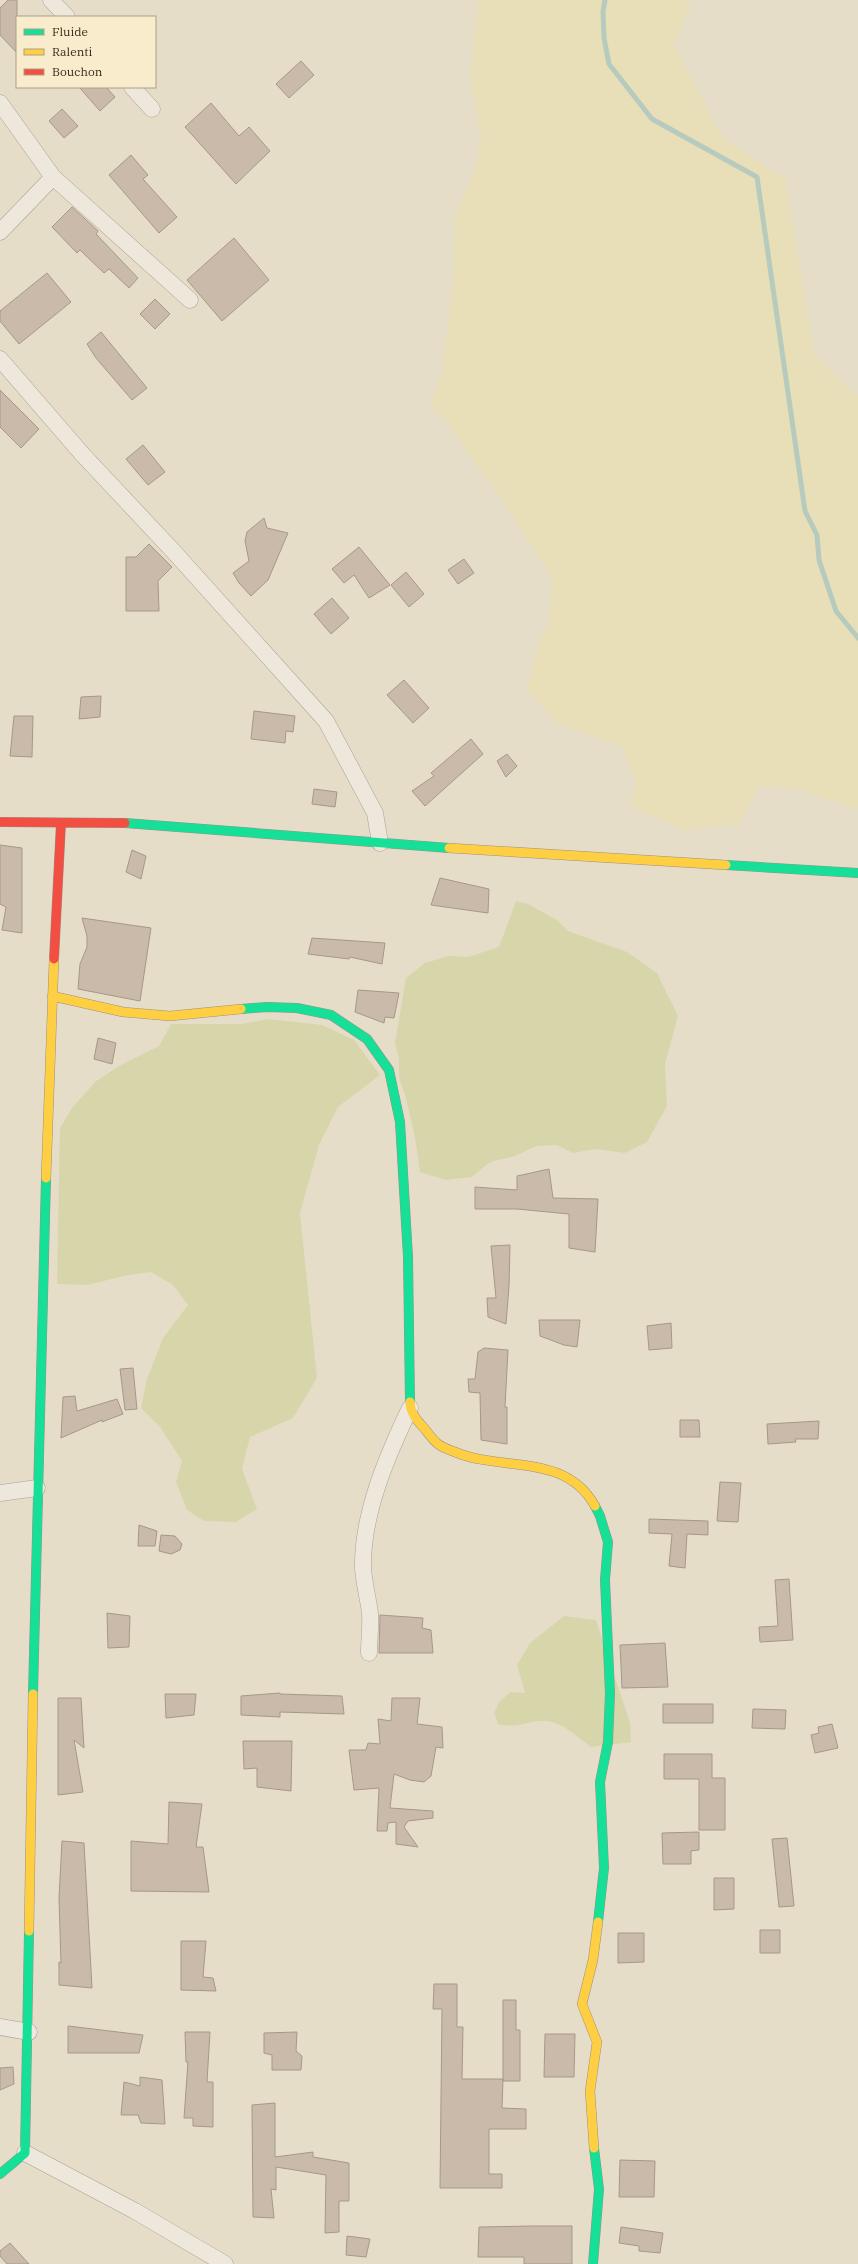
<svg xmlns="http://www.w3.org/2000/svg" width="858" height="2264" font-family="'IBM Plex Serif',serif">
	<rect width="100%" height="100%" fill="#e6ddc9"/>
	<path fill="#e8deb7" d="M479 0H691L674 45 723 138 785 179 814 354 858 397V809L796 789 759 786 739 824 684 830 630 806 636 783 622 746 556 723 527 689 539 643 548 623 553 579 496 490 474 462 445 419 431 406 442 372 453 282 455 217 476 168 481 134 470 78Z"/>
	<path fill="#d7d6aa" d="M516 901 528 904 557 920 568 931 627 952 657 973 678 1016 665 1064 667 1106 647 1142 625 1153 595 1149 573 1153 557 1145 536 1146 515 1156 490 1162 472 1177 446 1180 420 1172 415 1138 406 1098 399 1077V1059L395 1043 406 978 425 963 449 956 468 957 499 947Z
		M269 1019 322 1025 354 1040 380 1075 338 1107 319 1145 300 1213 317 1378 293 1418 250 1437 242 1469 257 1509 236 1522 204 1521 187 1510 176 1482 182 1461 160 1427 141 1408 147 1379 163 1338 188 1305 173 1285 151 1272 128 1275 87 1285 57 1284 60 1128 72 1108 95 1082 119 1066 159 1046 171 1024H242Z
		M564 1616 596 1620 630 1723 631 1742 591 1747C579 1738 561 1721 545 1721 528 1720 517 1729 498 1724L494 1713 499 1702 511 1692 525 1693 517 1665 530 1643Z"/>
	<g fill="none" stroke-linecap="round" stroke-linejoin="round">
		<path stroke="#b6cbbe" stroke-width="5" d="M605 0 603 11 604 38 609 64 652 119 757 177 805 511 817 535 819 560 836 611 858 638"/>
	</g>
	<path fill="#cabaa9" stroke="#a69888" d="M8 0H17V53L0 35V8Z
		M301 61 314 75 289 98 276 84Z
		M79 87H106L115 97 100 111Z
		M211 103 239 136 249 127 270 151 236 184 185 127Z
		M62 109 78 126 64 138 49 121Z
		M131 155 148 175 143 179 177 217 159 233 109 175Z
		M72 207 98 231 96 234 138 278 129 288 109 269 104 273 80 250 77 253 52 227Z
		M234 238 269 280 222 321 187 280Z
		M47 273 71 302 19 344 0 321V311Z
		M155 299 170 314 155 329 140 314Z
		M101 332 147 388 132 400 96 358 87 344Z
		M0 390 39 429 21 448 0 427Z
		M143 445 165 472 148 485 126 459Z
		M264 518 267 528 288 533 268 580 251 596 239 583 233 573 249 561 245 541 247 532Z
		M149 544 172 567 158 581 159 611H126V557H136Z
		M359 547 390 585 369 598 354 575 344 583 332 569Z
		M464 559 474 573 458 584 448 570Z
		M406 572 424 594 409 607 391 585Z
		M332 598 349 618 331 634 314 614Z
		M404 680 429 708 413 723 387 695Z
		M101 696 100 717 79 719 81 697Z
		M254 711 295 716 293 732 286 731 285 743 251 739Z
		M14 716H33L32 757 10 756Z
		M471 739 483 754 425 806 412 791 434 776 431 773Z
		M507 754 517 766 506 777 497 761Z
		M314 789 337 792 335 807 312 804Z
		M0 845 22 848V933L2 930 6 907 0 904Z
		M132 850 146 856 141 879 126 872Z
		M440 878 489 889 488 913 431 905Z
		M82 918 151 928 140 1001 78 989 80 964 87 947V936Z
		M312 938 385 943 382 964 350 957 349 959 308 954Z
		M358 990 399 993 394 1018 385 1017 384 1023 355 1012Z
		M98 1038 116 1043 112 1064 94 1059Z
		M549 1169 553 1198 598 1199 595 1252 569 1248V1214L517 1209H475V1187L517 1190V1176Z
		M510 1245 509 1286 506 1324 488 1317 487 1298H496L491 1246Z
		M539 1320H580L577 1347 564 1345 540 1336Z
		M671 1323 672 1348 649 1350 647 1326Z
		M484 1348 508 1350 505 1407H507V1444L481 1440 480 1393 469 1392 468 1379H475L478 1352Z
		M133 1368 137 1409 125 1410 120 1369Z
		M75 1396 77 1411 117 1399 123 1414 102 1422V1420L61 1438 63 1397Z
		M680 1420H699L700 1437H680Z
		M819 1421 818 1439H795L796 1442 768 1444 767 1424Z
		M720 1482 741 1483 738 1522 717 1521Z
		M649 1519 708 1521V1535L687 1534 685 1568 669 1566 672 1534 649 1533Z
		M139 1525 157 1531 155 1546H138Z
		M161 1535 175 1536 182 1544 180 1550 171 1554 159 1551Z
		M789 1579 793 1640 760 1642 759 1627 778 1626 775 1580Z
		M107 1613 130 1616 129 1647 108 1648Z
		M380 1615 423 1618 422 1628 431 1630 433 1653H379Z
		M665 1643 668 1687 622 1688 620 1645Z
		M280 1693V1694L342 1696 344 1714 280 1712V1717L241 1715V1696Z
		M165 1694H196L194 1715 166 1718Z
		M58 1698H81L84 1748 74 1740 83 1792 58 1795Z
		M392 1698H420L417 1724 442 1727 443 1748 436 1747 431 1776 424 1782 410 1780 394 1774 390 1808 433 1811V1818L408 1821 404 1827 418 1847 396 1844V1822L388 1823 387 1831H377L379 1788 354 1790 349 1750H366L368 1743 380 1744 378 1719 391 1721Z
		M663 1704H713V1723H663Z
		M753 1709 786 1710 785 1729 752 1728Z
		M832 1724 838 1748 815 1753 811 1735 819 1733 818 1727Z
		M243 1741H292L291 1791 257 1787V1768L244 1769Z
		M664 1754H712V1778H725V1830H699V1779H664Z
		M169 1802 202 1804 196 1847H203L209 1892 131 1891V1841L168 1844Z
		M699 1832V1850L691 1851V1864H663L662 1833Z
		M787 1838 794 1906 779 1907 772 1839Z
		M62 1841 84 1843 92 1988 59 1985V1962L61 1963 59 1898Z
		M714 1878H734V1909L714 1910Z
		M760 1930H780V1953H760Z
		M618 1933H644V1962L618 1963Z
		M181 1941H206L203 1977 213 1978 216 1991 181 1990Z
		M434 1984H457V2027H463L462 2079H503L502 2108 526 2109V2129H489V2174H502V2188H440L442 2009H433Z
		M503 2000H516V2030H520V2081H503Z
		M68 2026 143 2035 139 2053H68Z
		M185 2032H210L207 2082H213V2127L193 2126V2118H184L188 2062H186Z
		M297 2032 296 2051 302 2056 301 2070H272V2055L264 2053V2033Z
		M545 2034H575L574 2077H544Z
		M13 2067 14 2084 0 2090V2068Z
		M140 2077 162 2080 165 2124 141 2123 138 2115H121L124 2082 140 2086Z
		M275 2103V2157L313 2152V2157L349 2163V2201H339V2232L325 2233 326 2175 276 2167V2190L271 2189 274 2218 253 2217 252 2105Z
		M620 2160 655 2161 654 2197H619Z
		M533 2226H572V2264H524V2257H478L479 2227Z
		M621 2227 663 2233 660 2253 639 2251V2246L619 2243Z
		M347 2236 370 2239 366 2257 346 2255Z
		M10 2243 29 2264H7L0 2256V2251Z"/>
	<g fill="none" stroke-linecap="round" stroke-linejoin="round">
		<g stroke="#aba193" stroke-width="17">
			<path id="street" d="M51 0 67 17
				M132 87 152 109
				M0 103 53 177 190 300
				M0 232 53 177
				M0 359 83 455 175 553 326 721 375 813 380 843
				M0 1493 37 1488
				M369 1653C369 1640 371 1626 370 1613 368 1598 364 1583 363 1568 362 1514 387 1456 410 1408
				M0 2027 29 2032
				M25 2153 135 2211 225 2264"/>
		</g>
		<g stroke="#9a9183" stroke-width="10">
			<path id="fast" d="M125 823 449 848
				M726 865 858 873
				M241 1009 267 1007 297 1008 331 1015 367 1039 389 1070 400 1122 408 1257 410 1402
				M595 1506 600 1516 608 1542 605 1580 610 1693 608 1742 600 1782 604 1868 598 1922
				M33 1694 46 1178
				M0 2174 25 2153 29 1931
				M593 2264 599 2189 594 2148"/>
		</g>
		<g stroke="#9a9183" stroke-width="10">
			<path id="slow" d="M449 848 726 865
				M52 996 123 1012 170 1016 241 1009
				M46 1178 54 959
				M410 1402C410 1412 417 1421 424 1428 428 1433 433 1440 438 1444 443 1448 450 1450 455 1452 502 1472 565 1452 595 1506
				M29 1931 33 1694
				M594 2148 590 2091 597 2042 582 2004 593 1960 598 1922"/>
		</g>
		<g stroke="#9a9183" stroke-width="10">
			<path id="jam" d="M0 822 125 823
				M54 959 61 823"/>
		</g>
		<use href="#street" stroke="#ede7dc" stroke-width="16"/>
		<use href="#fast" stroke="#16e098" stroke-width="9"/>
		<use href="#slow" stroke="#ffcf43" stroke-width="9"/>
		<use href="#jam" stroke="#f24e42" stroke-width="9"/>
	</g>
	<rect x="16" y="16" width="140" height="72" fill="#f9eccd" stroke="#ad9e85"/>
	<rect x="24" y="29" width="20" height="6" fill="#16e098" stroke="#ad9e85"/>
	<text x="52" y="36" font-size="12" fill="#3a291a">Fluide</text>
	<rect x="24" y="49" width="20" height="6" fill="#ffcf43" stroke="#ad9e85"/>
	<text x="52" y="56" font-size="12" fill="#3a291a">Ralenti</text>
	<rect x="24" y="69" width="20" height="6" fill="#f24e42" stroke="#ad9e85"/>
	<text x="52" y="76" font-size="12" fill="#3a291a">Bouchon</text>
</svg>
